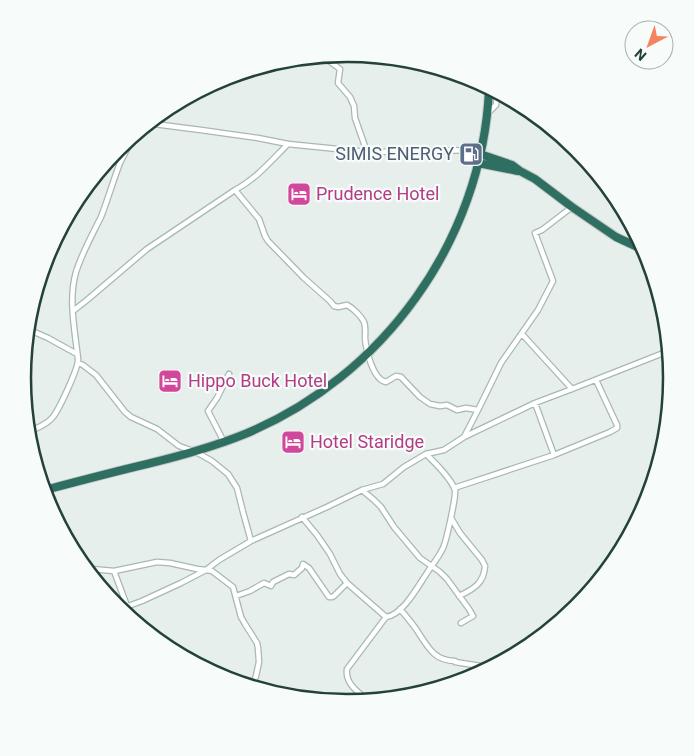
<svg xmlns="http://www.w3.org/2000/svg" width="694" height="756" font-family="Roboto,sans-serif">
	<rect width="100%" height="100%" fill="#e6efeb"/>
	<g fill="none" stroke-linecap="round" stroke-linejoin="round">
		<g stroke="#a8b8b2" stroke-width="7">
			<path id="street" d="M325 58 340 69 338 83 350 97 354 106 355 118 367 152
				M487 114 496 105 497 96
				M154 124 201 130 258 138 288 144 367 152 481 150
				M235 190 259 219 265 236 268 241 304 278 330 301 334 306 338 307 347 305C353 308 361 316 364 322 366 327 365 333 365 338 366 350 373 380 386 382L396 376 401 377 420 397 430 404 440 406 447 405 457 410 466 408 478 410 464 437
				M73 311 87 300 147 249 235 190C256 179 271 161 288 144
				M32 331 48 338 77 354
				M522 334 572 389
				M78 363 83 365 96 375 125 412 131 417 157 429 179 446 196 452 212 461 228 474 237 488 243 512 251 541
				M535 403 554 455
				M478 410 501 363 538 310 553 281 535 233 542 230 572 207
				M33 430C39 427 47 424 52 418 58 412 79 367 78 359 75 331 68 300 76 272 82 253 92 235 101 217 108 199 113 181 120 163 124 155 128 147 132 139
				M224 442 208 411 217 398 229 374
				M454 488 554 455 610 432 617 428V425L596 380
				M362 490 374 500 381 507 394 527 420 558 440 572 447 579 469 609 473 616 461 623
				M302 517 317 535 330 554 340 574 347 583 386 617C403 615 418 586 427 573 432 565 438 558 442 550 446 544 456 497 455 490 451 478 435 463 426 454
				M451 518 460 533 482 560 485 566C484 583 474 589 459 596
				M92 569 114 571 157 562 170 563 197 569 206 570 219 560 251 541 327 507 362 490 383 484 404 467 426 454 444 450 464 437 535 403 572 389 666 352
				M114 571 127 606 129 608 128 615
				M236 596 250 591 264 583 271 586 273 582 289 574 294 575 302 568 303 564 309 568 329 597H332L334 596 347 583
				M120 609 142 601 181 583 206 570 212 571 233 587 241 617 245 624 257 643 258 648 259 662 256 676 253 684
				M400 609C406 616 411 622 416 629 427 645 433 661 455 661V662L487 667
				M366 699C357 691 345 683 347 669L386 617"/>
		</g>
		<g stroke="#c2cac8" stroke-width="10">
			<path id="highway" d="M480 154 512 165 520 171 535 179 572 207 616 237 644 250
				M478 163 518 171
				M45 490C79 481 113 472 147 464 180 456 213 447 245 434 383 377 482 241 489 90"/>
		</g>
		<use href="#street" stroke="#fff" stroke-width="4.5"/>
		<use href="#highway" stroke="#2f6f62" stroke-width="8"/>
	</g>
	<defs>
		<g id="fuel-square" transform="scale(1.25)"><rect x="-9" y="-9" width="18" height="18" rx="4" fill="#5c6f8a" stroke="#f7fbf9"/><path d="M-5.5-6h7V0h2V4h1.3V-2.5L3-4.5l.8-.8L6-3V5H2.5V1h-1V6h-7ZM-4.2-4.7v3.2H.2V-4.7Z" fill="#fff"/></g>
		<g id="hotel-square" transform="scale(1.25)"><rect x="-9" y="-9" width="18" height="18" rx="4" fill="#d1479c" stroke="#f7fbf9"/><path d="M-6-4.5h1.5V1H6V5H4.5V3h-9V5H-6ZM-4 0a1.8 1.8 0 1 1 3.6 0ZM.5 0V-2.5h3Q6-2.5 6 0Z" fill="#fff"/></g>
	</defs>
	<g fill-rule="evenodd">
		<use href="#fuel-square" x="471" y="154"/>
		<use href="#hotel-square" x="299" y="194"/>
		<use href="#hotel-square" x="170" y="381"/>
		<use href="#hotel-square" x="293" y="442"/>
	</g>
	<g text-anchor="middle" stroke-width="4.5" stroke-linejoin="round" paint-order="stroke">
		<g font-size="18" fill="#4e5e75" stroke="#f7fbf9" text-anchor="end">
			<text x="454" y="160">SIMIS ENERGY</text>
		</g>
		<g font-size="18" fill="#b23c85" stroke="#f7fbf9" text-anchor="start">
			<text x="316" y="200">Prudence Hotel</text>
			<text x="188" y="387">Hippo Buck Hotel</text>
			<text x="310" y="448">Hotel Staridge</text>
		</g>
	</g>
	<path d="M0 0H694V756H0ZM31 378a316 316 0 1 1 632 0a316 316 0 1 1-632 0Z" fill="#f7fbf9" fill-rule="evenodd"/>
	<path fill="none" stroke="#24423a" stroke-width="2.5" d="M31 378a316 316 0 1 1 632 0a316 316 0 1 1-632 0Z"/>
	<g transform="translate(649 45) rotate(221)"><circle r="24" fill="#f7fbf9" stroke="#a3b1ad"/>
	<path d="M0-4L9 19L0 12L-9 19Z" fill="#f4845f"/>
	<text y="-8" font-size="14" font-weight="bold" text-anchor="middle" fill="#24423a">N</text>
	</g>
</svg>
